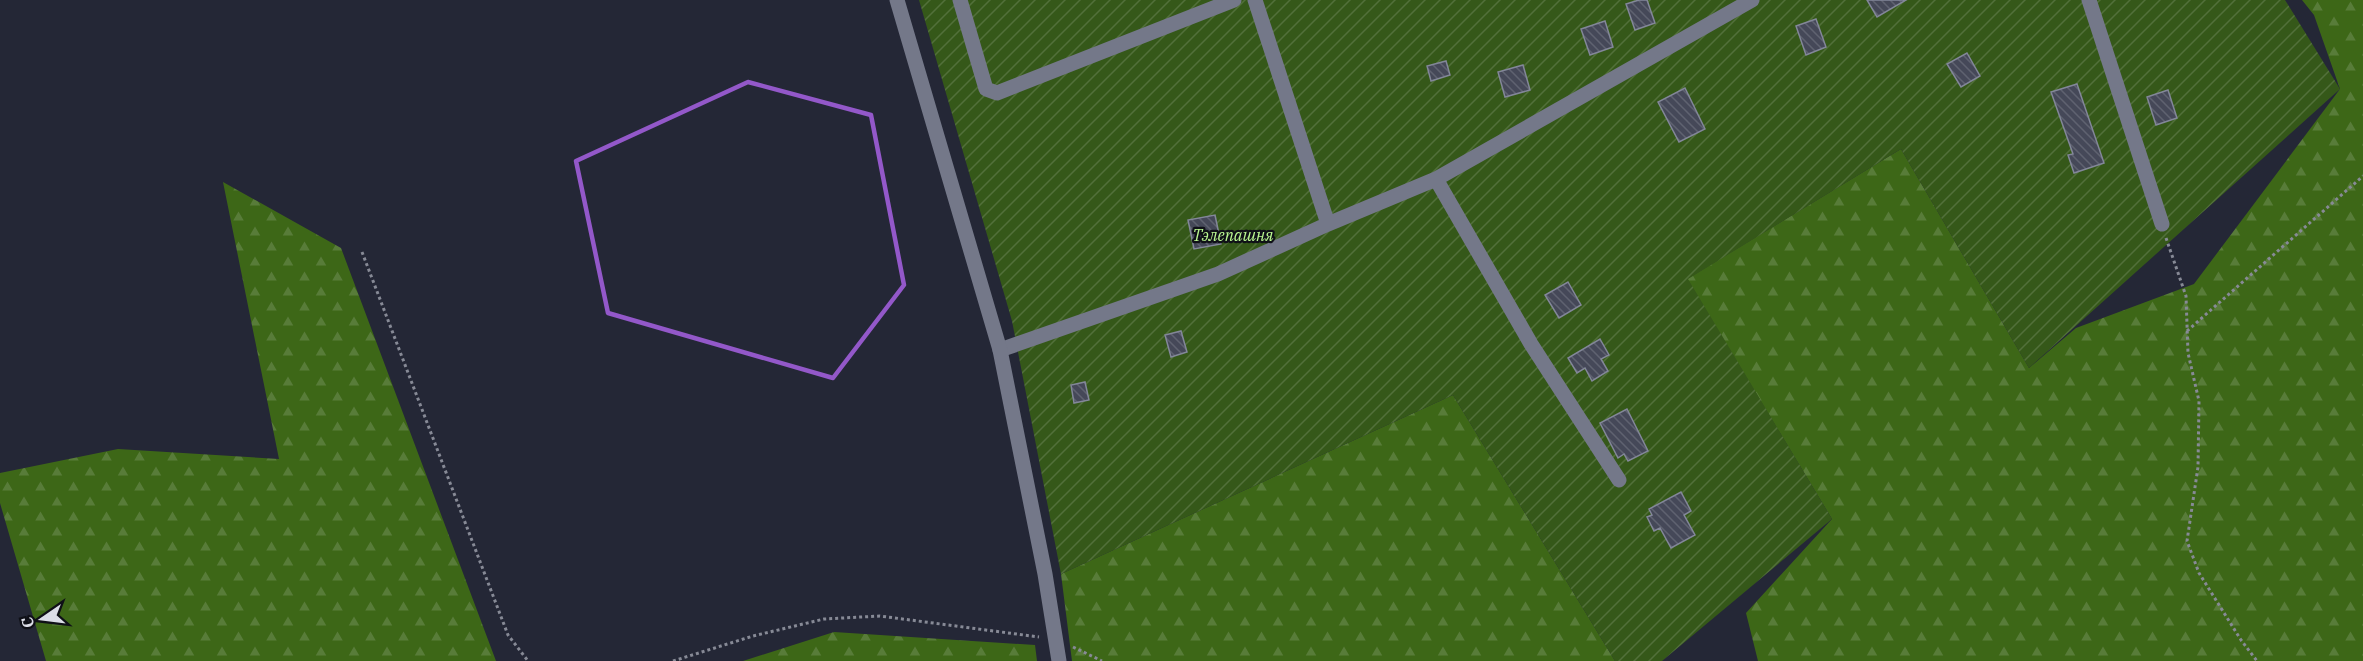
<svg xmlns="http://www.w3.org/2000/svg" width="2363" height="661" font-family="'IBM Plex Serif',serif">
	<defs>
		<pattern id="forest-firs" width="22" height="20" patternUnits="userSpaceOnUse" patternTransform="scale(1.5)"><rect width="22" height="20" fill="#3d6717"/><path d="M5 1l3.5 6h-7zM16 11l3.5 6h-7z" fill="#587c39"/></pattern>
		<pattern id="garden-furrows" width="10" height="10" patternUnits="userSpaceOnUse" patternTransform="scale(1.5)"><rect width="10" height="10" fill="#355819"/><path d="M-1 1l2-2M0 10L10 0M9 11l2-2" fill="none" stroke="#52703a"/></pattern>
		<pattern id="building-back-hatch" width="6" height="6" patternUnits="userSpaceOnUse" patternTransform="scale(1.5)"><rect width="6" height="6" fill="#454858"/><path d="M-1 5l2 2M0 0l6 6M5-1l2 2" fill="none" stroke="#5f6270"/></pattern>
	</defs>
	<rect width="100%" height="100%" fill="#242736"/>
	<path fill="url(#forest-firs)" d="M2302 0H2363V661H1758L1746 613 1832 519 1687 279 1901 149 2029 368 2076 328 2194 284 2340 89 2314 15Z
		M223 182 341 248 496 661H46L0 503V473L118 449 279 459Z
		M1453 395 1615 661H1072L1061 574Z
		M834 632 1035 645 1037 661H743Z"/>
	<path fill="url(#garden-furrows)" d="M919 0H2285L2340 89 2029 368 1901 149 1688 279 1832 519 1662 661H1615L1453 395 1061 574 1012 321Z"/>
	<path fill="url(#building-back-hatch)" stroke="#838799" stroke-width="1.5" d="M1639 0H1647L1655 23 1635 30 1626 4Z
		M1867 0H1906L1877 17Z
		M1816 19 1826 47 1806 55 1796 26Z
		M1605 21 1613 47 1590 55 1581 29Z
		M1967 53 1980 76 1961 87 1947 64Z
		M1446 61 1450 75 1431 81 1427 66Z
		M1523 65 1530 90 1505 97 1498 72Z
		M2077 84 2104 163 2074 173 2068 155 2073 154 2051 92Z
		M1685 88 1705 129 1679 142 1658 102Z
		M2168 90 2177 118 2156 125 2147 97Z
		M1215 215 1221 244 1194 249 1188 220Z
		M1568 282 1581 305 1559 318 1545 295Z
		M1181 331 1187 352 1171 357 1165 335Z
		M1600 339 1609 355 1601 359 1608 371 1592 381 1585 368 1577 373 1568 358Z
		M1085 382 1089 400 1074 403 1071 385Z
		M1627 409 1648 451 1628 461 1624 454 1618 458 1600 423Z
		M1681 492 1691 511 1684 515 1695 535 1671 548 1660 528 1654 531 1647 517 1652 515 1649 509Z"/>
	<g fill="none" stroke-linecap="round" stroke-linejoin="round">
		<path stroke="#878a96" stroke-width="3" stroke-dasharray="3 3" stroke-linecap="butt" d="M2166 238 2186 296 2188 353 2199 401 2198 467 2187 541 2199 573 2241 640 2257 661
			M362 252 508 635 528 661
			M2187 331 2363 176
			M1073 647 1102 661
			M673 661 753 636 824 619 880 616 1039 637"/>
		<path stroke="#747889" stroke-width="15" d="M960 0 986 89 997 93 1234 0
			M1255 0 1328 224
			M2089 0 2162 224
			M1436 179 1531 344 1619 480
			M1000 350 1218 274 1328 224 1436 179 1752 0"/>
		<path stroke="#747889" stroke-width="15" d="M897 0 1000 350 1045 574 1059 661"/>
	</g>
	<path fill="none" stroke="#9358c9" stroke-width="4.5" stroke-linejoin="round" d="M748 82 871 115 904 285 833 378 608 313 576 161Z"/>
	<g text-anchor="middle" stroke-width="4.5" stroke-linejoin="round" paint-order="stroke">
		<g font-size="16" font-style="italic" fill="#bbf991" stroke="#0f1017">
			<text x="1233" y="241">Тэлепашня</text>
		</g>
	</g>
	<g transform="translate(42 619) rotate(256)" stroke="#0f1017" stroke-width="4.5" paint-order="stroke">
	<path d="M0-4.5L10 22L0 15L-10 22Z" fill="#dbdde7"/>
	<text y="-9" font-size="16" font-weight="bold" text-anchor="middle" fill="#dbdde7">С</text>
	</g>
</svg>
